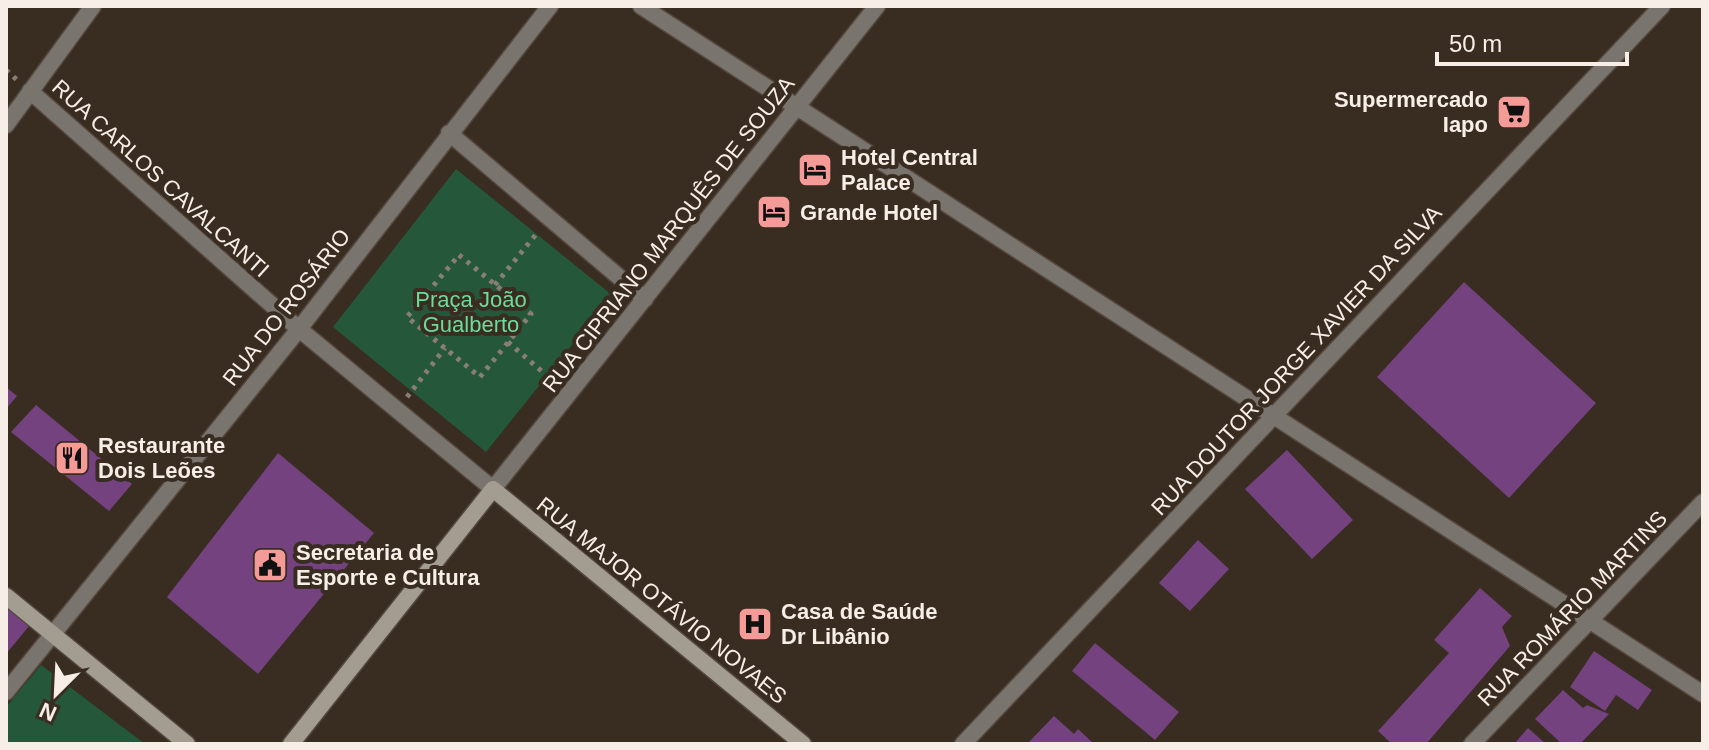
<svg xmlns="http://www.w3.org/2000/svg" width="1709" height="750" font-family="Helvetica,sans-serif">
	<rect width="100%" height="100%" fill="#392c21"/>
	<path fill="#25573b" d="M456 169 612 295 486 452 333 327Z
		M41 665 145 744H6V707Z"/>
	<path fill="#73427f" d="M1464 282 1596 403 1509 498 1377 377Z
		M6 387 17 396 6 409Z
		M36 405 132 484 109 511 11 432Z
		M1287 450 1353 520 1312 559 1245 489Z
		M278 453 374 533 258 674 167 597Z
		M1198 540 1229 569 1190 611 1159 583Z
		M1480 588 1512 616 1502 627 1510 646 1426 744H1392L1378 731 1449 653 1434 640Z
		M6 605 30 625 6 654Z
		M1095 643 1179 712 1155 740 1072 671Z
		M1594 651 1652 690 1638 710 1616 695 1605 711 1570 687Z
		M1563 690 1583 708 1587 705 1609 714 1580 744H1562L1535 719Z
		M1054 716 1074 734 1078 729 1094 744H1027Z
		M1528 728 1546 744H1514Z"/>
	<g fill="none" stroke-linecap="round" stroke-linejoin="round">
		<g stroke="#54473d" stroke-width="19">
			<path id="minor" d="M641 6 1703 694
				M30 91 299 329 493 489 877 6
				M6 125 93 6
				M449 133 645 299
				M6 692 299 329 550 6"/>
		</g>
		<g stroke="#54473d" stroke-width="19">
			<path id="tertiary" d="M963 744 1662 6
				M1472 744 1703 502"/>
		</g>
		<g stroke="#54473d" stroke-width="19">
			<path id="secondary" d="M6 596 187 744
				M291 744 493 489 803 744"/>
		</g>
		<path stroke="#897e74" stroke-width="5" stroke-dasharray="4 6" stroke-linecap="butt" d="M6 70 17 80
			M459 255 531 314 480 377 407 317Z
			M495 285 537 233
			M508 342 553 381
			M407 397 445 348"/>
		<use href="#minor" stroke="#79746d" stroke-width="16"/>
		<use href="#tertiary" stroke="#79746d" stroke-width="16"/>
		<use href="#secondary" stroke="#a39c91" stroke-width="16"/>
	</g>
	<defs>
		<g id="supermarket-square" transform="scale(1.8)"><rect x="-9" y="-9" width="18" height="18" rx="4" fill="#f59b97" stroke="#392c21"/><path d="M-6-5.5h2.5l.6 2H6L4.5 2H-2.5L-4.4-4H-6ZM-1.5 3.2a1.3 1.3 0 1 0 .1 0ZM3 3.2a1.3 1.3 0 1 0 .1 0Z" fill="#111"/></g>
		<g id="hotel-square" transform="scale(1.8)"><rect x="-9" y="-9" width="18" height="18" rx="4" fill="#f59b97" stroke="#392c21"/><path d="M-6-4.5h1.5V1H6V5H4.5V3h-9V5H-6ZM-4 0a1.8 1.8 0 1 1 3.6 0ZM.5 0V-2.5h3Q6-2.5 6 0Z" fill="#111"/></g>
		<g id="restaurant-square" transform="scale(1.8)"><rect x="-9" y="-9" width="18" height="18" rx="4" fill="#f59b97" stroke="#392c21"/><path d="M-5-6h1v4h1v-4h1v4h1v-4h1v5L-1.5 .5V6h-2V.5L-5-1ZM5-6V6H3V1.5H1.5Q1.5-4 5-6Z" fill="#111"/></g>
		<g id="civic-square" transform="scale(1.8)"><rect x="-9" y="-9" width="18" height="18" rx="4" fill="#f59b97" stroke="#392c21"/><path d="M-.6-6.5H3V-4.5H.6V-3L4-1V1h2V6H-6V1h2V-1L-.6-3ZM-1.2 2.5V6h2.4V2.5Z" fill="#111"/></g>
		<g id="hospital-square" transform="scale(1.8)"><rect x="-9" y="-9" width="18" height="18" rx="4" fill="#f59b97" stroke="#392c21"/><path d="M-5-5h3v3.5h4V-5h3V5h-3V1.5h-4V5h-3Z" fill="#111"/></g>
	</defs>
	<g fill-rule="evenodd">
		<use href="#supermarket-square" x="1514" y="112"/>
		<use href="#hotel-square" x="815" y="170"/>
		<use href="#hotel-square" x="774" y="212"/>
		<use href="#restaurant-square" x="72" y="458"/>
		<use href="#civic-square" x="270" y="565"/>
		<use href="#hospital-square" x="755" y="624"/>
	</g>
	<g text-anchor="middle" stroke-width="8" stroke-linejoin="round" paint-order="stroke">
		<g font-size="22" font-weight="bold" fill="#f7eee7" stroke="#392c21" text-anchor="start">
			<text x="1488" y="107" text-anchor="end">Supermercado<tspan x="1488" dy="25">Iapo</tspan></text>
			<text x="841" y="165">Hotel Central<tspan x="841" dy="25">Palace</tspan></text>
			<text x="800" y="220">Grande Hotel</text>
			<text x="98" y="453">Restaurante<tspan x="98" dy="25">Dois Leões</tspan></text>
			<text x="296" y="560">Secretaria de<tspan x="296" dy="25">Esporte e Cultura</tspan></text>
			<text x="781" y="619">Casa de Saúde<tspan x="781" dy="25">Dr Libânio</tspan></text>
		</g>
		<g font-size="22" fill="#f7eee7" stroke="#392c21">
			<text transform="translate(161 178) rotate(42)" y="8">RUA CARLOS CAVALCANTI</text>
			<text transform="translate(668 234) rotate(-52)" y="8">RUA CIPRIANO MARQUÊS DE SOUZA</text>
			<text transform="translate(286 307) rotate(-52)" y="8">RUA DO ROSÁRIO</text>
			<text transform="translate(1296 360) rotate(-47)" y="8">RUA DOUTOR JORGE XAVIER DA SILVA</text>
			<text transform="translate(662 600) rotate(39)" y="8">RUA MAJOR OTÁVIO NOVAES</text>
			<text transform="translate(1572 608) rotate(-46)" y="8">RUA ROMÁRIO MARTINS</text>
		</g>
		<g font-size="22" fill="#6add9b" stroke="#392c21">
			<text x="471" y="307">Praça João<tspan x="471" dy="25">Gualberto</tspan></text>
		</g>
	</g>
	<rect width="1709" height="750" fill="none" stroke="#f7eee7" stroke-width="16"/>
	<g transform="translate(56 694) rotate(204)" stroke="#392c21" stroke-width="6" paint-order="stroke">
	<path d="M0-6L14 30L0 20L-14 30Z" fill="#f7eee7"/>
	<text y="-12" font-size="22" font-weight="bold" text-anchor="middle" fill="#f7eee7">N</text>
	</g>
	<path d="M1437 52v12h190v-12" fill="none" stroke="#f7eee7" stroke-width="4"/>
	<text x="1449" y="52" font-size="24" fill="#f7eee7" stroke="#392c21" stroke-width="6" paint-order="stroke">50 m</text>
</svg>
